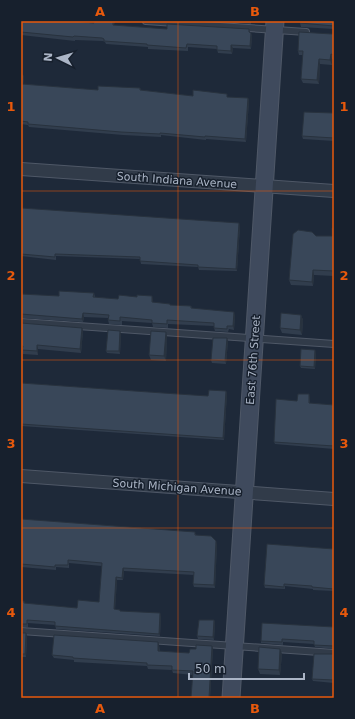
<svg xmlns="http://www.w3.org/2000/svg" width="355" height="719" font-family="'DejaVu Sans',sans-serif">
	<rect width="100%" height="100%" fill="#1e2939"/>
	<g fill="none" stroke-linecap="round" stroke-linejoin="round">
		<g stroke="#4f5867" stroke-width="8">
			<path id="lane" d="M146 21 306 32
				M21 322 334 344
				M21 631 334 653"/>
		</g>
		<g stroke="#4f5867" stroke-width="14">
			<path id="street" d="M21 169 334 191
				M21 476 334 499"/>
		</g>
		<g stroke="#4f5867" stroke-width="19">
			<path id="secondary" d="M231 698 275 21"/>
		</g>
		<use href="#lane" stroke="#313b49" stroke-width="6"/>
		<use href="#street" stroke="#313b49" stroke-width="12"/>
		<use href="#secondary" stroke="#3f4a5d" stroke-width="17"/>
	</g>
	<path fill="#313d4d" d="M21 21 94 23V21H115L114 25 167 29H249L252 36 251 49 233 48 232 54 218 53 217 49 188 47V51L148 49V47L106 44 105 42 103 41 75 40V41L21 35Z
		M211 21H251V24Z
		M334 21V29L301 27 300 23Z
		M334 33V59H332V65L320 64 319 84 303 83 301 79 303 55H299L298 51Z
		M21 75H23L24 78 23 84 98 90 140 88 141 90 193 96 228 97 248 98 249 101 246 142 206 139V140L161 135V137L123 135 29 127 28 125 21 124Z
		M334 98V141L303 139 302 136 333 113Z
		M21 208 240 226 237 271 199 270 198 267 141 264 140 259 56 256V260L21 256Z
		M334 228V276L314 275 313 286 291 285 289 280 316 236H332Z
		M94 293 95 297 118 299H153V303L170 304V305L191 306 192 308 235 315 234 330 229 329 228 332 215 331 214 328V326L168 324V328L153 327 152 323 122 321V325L109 324 108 320V318L84 317 83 322 21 318V294L59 296Z
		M301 315 303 320 302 335 282 333 280 328Z
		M21 323 82 328 83 331 81 353 38 349V355L23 354 22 349H21Z
		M166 332 167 337 166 361 151 360 149 355Z
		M121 334 120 354 107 353 106 351Z
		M228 341 226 364 212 363 211 360Z
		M316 353 315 369 301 368 300 366Z
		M21 383 163 393 208 396 226 391 227 394 224 440 21 426Z
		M310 397V403L334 405V449L275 444 274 442 297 401Z
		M21 519 196 534V535L217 544 215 588 194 587 193 584 194 575 124 571 123 580H117L115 609 120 610V611L161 616 160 636 56 629 55 625 28 623V627H21V601H24L25 604 77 608 99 602 102 566 69 563V568L56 567V570L21 567Z
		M334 549V591L313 590V589L285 586V589L265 588 264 585Z
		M214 620 215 623 214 640 198 639 197 636Z
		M334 627V649L315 647 314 644 283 642V645L261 643V641Z
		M21 633H26L27 636 26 657H21Z
		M158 642 159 645 160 651 189 653 196 649 212 646 213 649 210 698H191L193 675 173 673 172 670 148 669 147 666 74 662V660L54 658 52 655Z
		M280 649 282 654 280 675 260 674 258 669Z
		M334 654V683L313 681 312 679Z"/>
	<path fill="#28323e" d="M251 33 252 36 251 49 250 46Z
		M231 45 233 48 232 54 231 51Z
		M331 54 332 59V65L330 60Z
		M319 59 320 64 319 84 317 80Z
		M23 75 24 78 23 87 22 84Z
		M248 98 249 101 246 142 245 139Z
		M239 223 240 226 237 271 236 269Z
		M313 270 314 275 313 286 312 282Z
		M152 296 153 299V306L152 302Z
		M234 312 235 315 234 330 233 326Z
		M83 313 84 317 83 322 82 319Z
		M301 315 303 320 302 335 300 330Z
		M82 328 83 331 81 353 80 349Z
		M120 331 121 334 120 354 119 351Z
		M166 332 167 337 166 361 164 356Z
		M227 338 228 341 226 364 225 361Z
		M37 345 38 349V355L37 351Z
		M315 350 316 353 315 369 314 367Z
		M226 391 227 394 224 440 223 438Z
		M309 394 310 397 309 406Z
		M216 541 217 544 215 588 214 585Z
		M123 568 124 571 123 580 122 578Z
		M116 577 117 580 115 612 114 609Z
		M160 613 161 616 160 636 159 634Z
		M214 620 215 623 214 640 213 637Z
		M26 633 27 636 26 657 25 654Z
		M158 642 159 645 160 654 158 651Z
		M212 646 213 649 210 698H209Z
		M280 649 282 654 280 675 279 670Z"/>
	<path fill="#394759" stroke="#28323e" d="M21 21H72L94 23V21H113V25L167 29V24L249 29V32L251 33 250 46 231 45V51L217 50V46L187 44 186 48 147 45V44L104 41V39L102 38 74 36 73 37 21 32Z
		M300 21H334V26L300 23Z
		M299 32 332 34 334 33V55L331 54 330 60 319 59 317 80 301 79 303 51H298Z
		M21 75H23L22 84 98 90V86L140 88V90L193 96V90L227 94V97L248 98 245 139 205 136V137L160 133V134L121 132 28 124V122L21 121Z
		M334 98V138L302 136 304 112 333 113Z
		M21 208 239 223 236 269 198 267V265L140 261V257L55 254V257L21 254Z
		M332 228H334V271L313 270 312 282 289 280 293 234 298 230 312 232 316 236H332Z
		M59 291 94 293 93 297 118 299 119 295 137 297V295L152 296V302L170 304V305L191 306V308L234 312 233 326H227V329L214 328V323L167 320V324L152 323V320L120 317V321L108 320 109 315 83 313 82 319 21 314V294L59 296Z
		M281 313 301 315 300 330 280 328Z
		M21 323 82 328 80 349 37 345V351L22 350 23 346H21Z
		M108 330 120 331 119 351H106Z
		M151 331 166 332 164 356 149 355Z
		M213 338H227L225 361 211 360Z
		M301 349 315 350 314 367 300 366Z
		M21 383 163 393 208 396 209 390 226 391 223 438 21 424Z
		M298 394H309V403L334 405V446L274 442 276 399 297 401Z
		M21 519 195 532V535L211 536 216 541 214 585 193 584 194 572 123 568 122 578 116 577 114 609 120 610V611L160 613 159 634 55 626V622L27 620V624H21V601H24V603L77 608 78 600 99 602 102 563 68 560V565H55V567L21 564Z
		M267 544 334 549V589L312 587V586L284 584V587L264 585Z
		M199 620H214L213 637 197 636Z
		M262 623 334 627V646L314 645V641L282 639V642L261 641Z
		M21 633H26L25 654H21Z
		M54 635 158 642V651L189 653 190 649H196V645L212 646 209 698H191L193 671 172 670V666L147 665V663L73 658V657L52 655Z
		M259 647 280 649 279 670 258 669Z
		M314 654H334V680L312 679Z"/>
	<path fill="none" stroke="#e8590c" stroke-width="1" stroke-opacity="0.55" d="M178 21V698M21 191H334M21 360H334M21 528H334"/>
	<g text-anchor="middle" stroke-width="3" stroke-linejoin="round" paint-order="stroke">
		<g font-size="11" fill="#abb5c6" stroke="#17202d">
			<text transform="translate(177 180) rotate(4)" y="4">South Indiana Avenue</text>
			<text transform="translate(253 360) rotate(-86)" y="4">East 76th Street</text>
			<text transform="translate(177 487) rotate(4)" y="4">South Michigan Avenue</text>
		</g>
	</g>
	<rect width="355" height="719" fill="none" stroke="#17202d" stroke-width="44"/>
	<g transform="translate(58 58) rotate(275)" stroke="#17202d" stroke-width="3" paint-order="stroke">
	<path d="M0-3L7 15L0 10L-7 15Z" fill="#abb5c6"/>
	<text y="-6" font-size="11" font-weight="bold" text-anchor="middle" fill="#abb5c6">N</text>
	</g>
	<path d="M189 673v6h115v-6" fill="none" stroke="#abb5c6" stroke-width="2"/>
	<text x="195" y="673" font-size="12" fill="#abb5c6" stroke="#17202d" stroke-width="3" paint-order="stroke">50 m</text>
	<rect x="22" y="22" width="311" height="675" fill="none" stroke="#e8590c" stroke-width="1.5"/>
	<g font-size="13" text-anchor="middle" font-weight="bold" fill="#e8590c">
		<text x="100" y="16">A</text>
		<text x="255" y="16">B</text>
		<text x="11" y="111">1</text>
		<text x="344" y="111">1</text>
		<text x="11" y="280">2</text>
		<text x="344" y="280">2</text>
		<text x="11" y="448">3</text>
		<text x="344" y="448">3</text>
		<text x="11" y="617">4</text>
		<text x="344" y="617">4</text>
		<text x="100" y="713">A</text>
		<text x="255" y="713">B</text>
	</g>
</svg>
